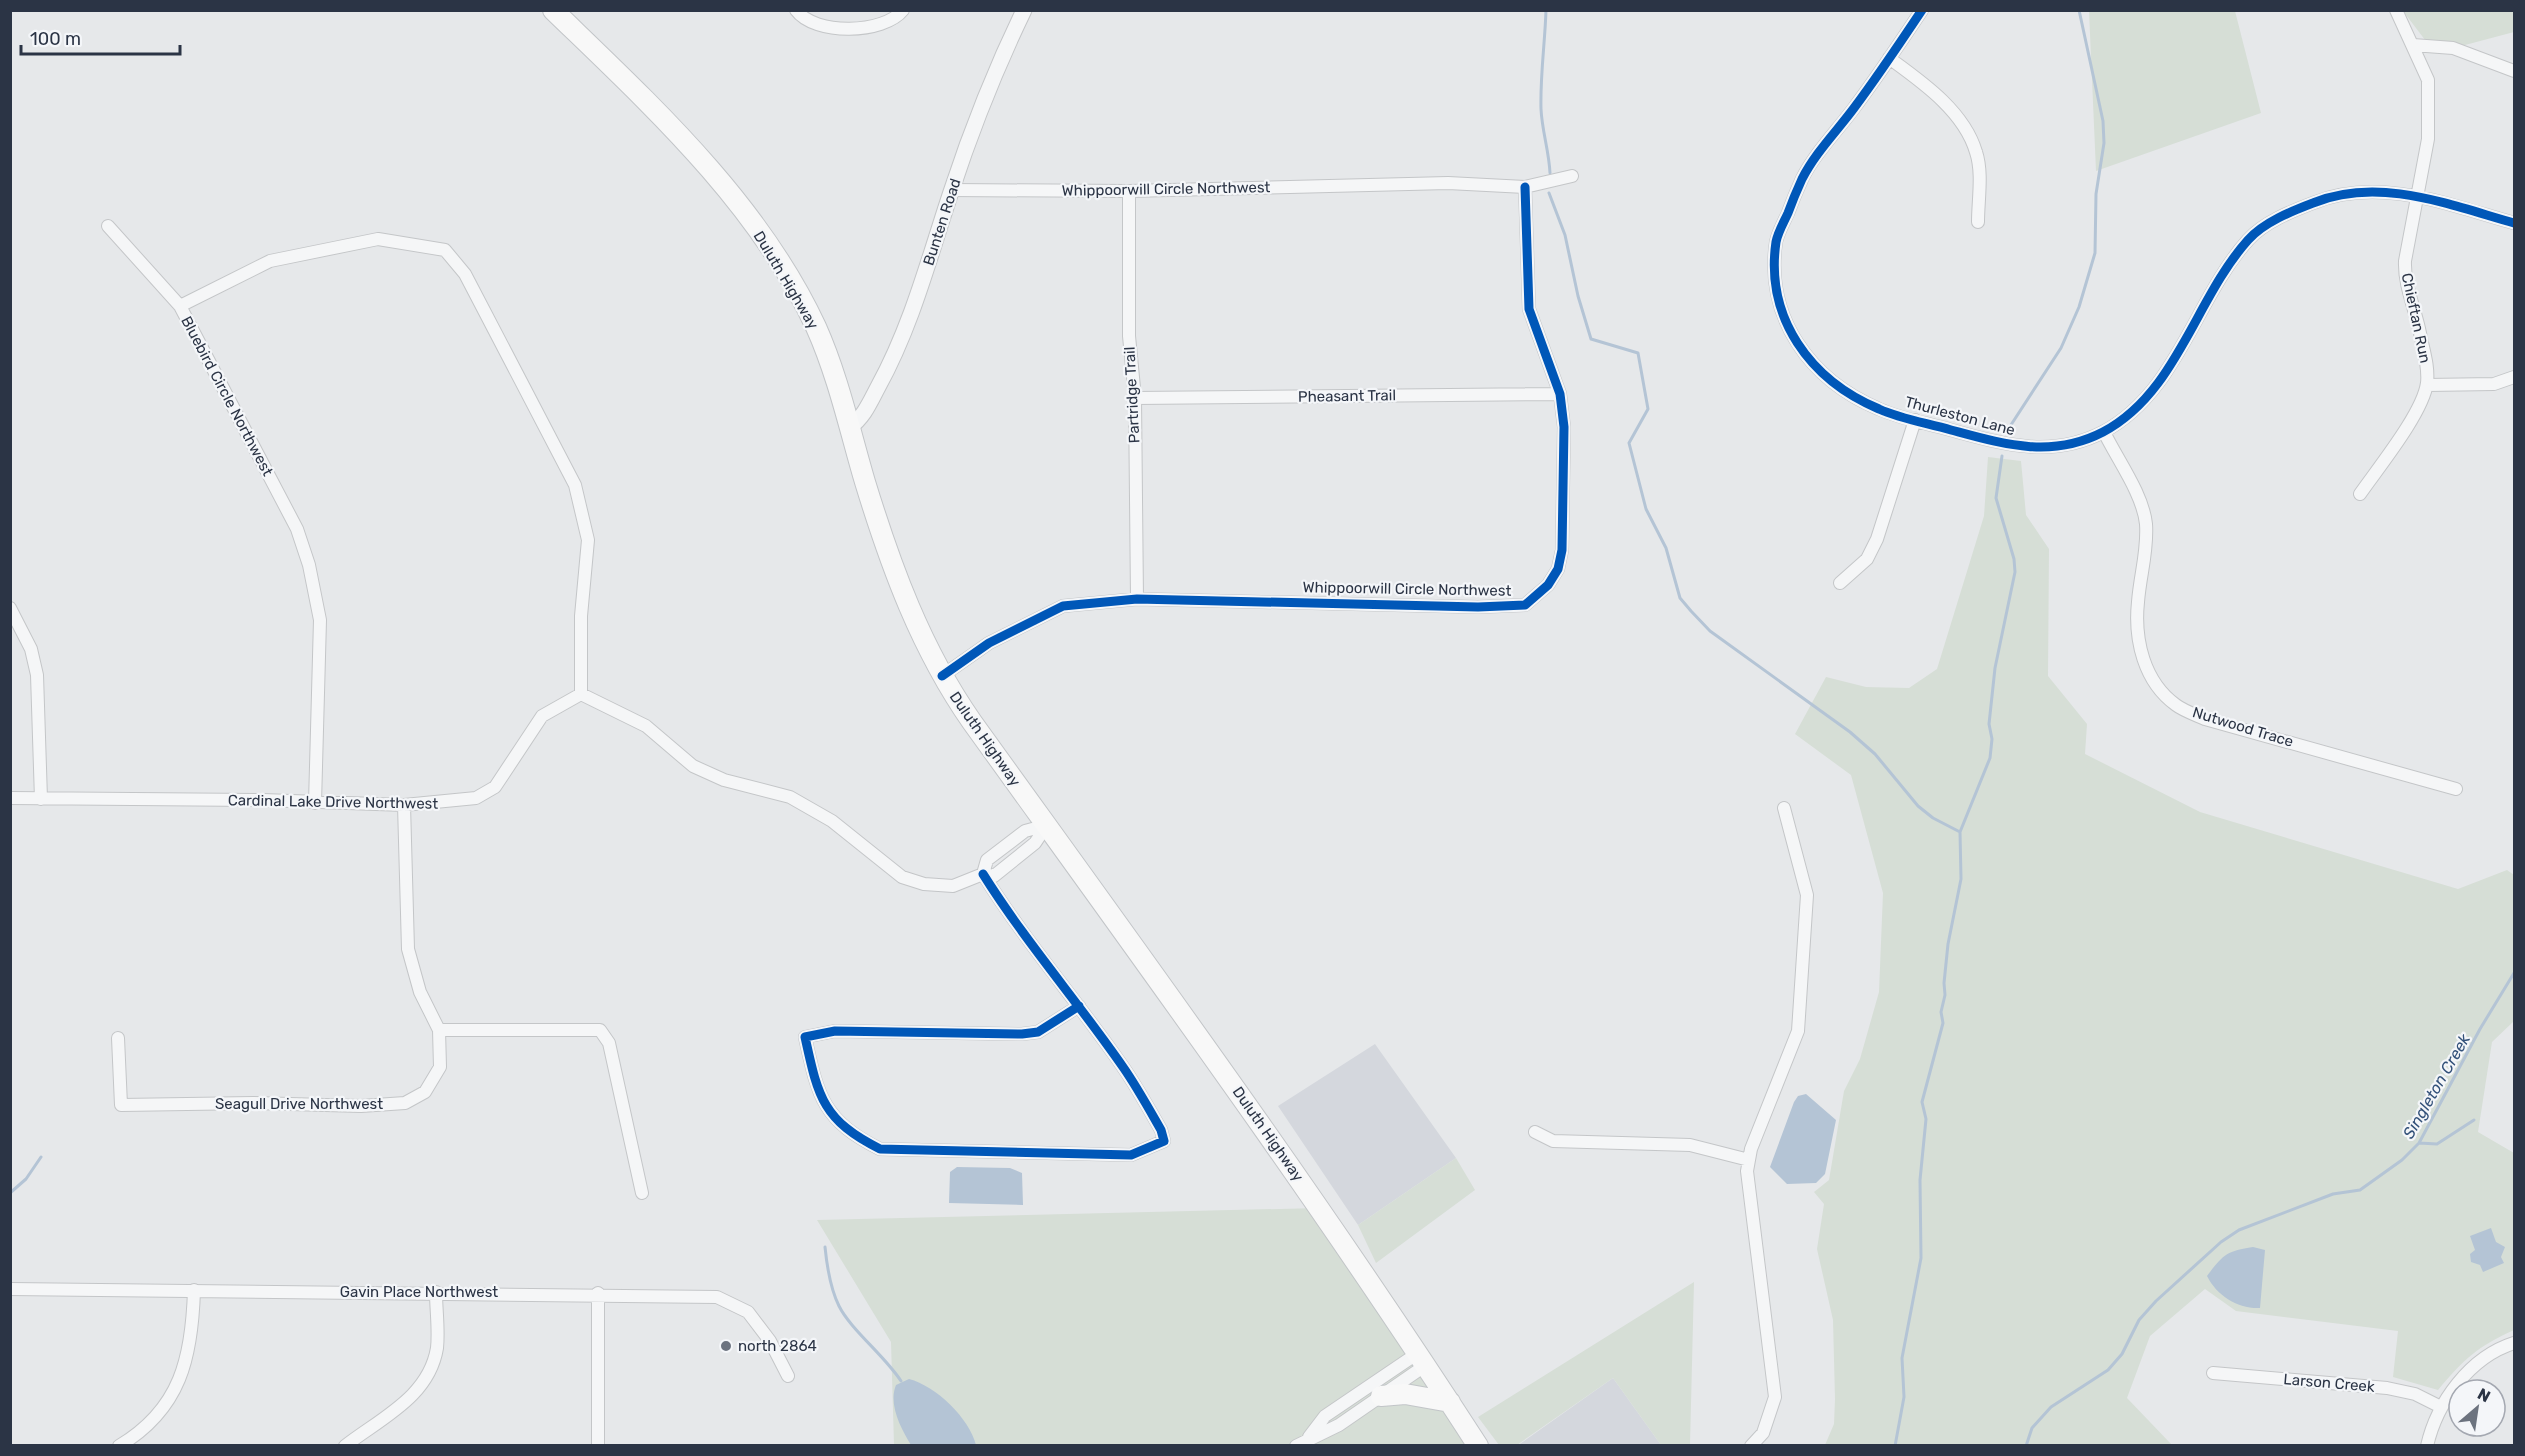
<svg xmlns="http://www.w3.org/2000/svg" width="2525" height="1456" font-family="Rubik,sans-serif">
	<rect width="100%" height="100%" fill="#e6e8ea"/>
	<path fill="#d4d7dd" d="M1375 1044 1456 1158 1358 1225 1278 1106Z
		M1613 1378 1661 1445 1517 1446Z"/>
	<path fill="#d6ded6" d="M2089 11H2235L2261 113 2096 171Z
		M2403 11H2514V32L2435 53Z
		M1988 457 2021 461 2026 515 2049 549 2048 676 2087 724 2085 754 2200 812 2458 889 2507 870 2514 875V1021L2492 1042 2478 1132 2514 1153V1330C2478 1346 2463 1360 2438 1390L2393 1377 2398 1331 2236 1311 2205 1289 2150 1336 2127 1398 2172 1445H1825L1834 1424 1835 1399 1833 1320 1817 1249 1824 1204 1814 1192 1829 1180 1844 1091 1860 1059 1879 992 1883 893 1851 775 1795 734 1826 677 1866 687 1909 688 1937 669 1984 516Z
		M1456 1158 1475 1190 1376 1263 1358 1225Z
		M1319 1208 1474 1445H894L891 1342 817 1220Z
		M1694 1282 1690 1445H1661L1613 1378 1517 1445H1499L1478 1417Z"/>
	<path fill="#b4c4d5" d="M1806 1094 1836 1120 1825 1174 1816 1183 1787 1184 1770 1167 1794 1102 1798 1096Z
		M957 1167 1010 1168 1022 1173 1023 1205 949 1203 950 1172Z
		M2491 1228 2496 1242 2505 1247 2501 1257 2504 1263 2483 1272 2480 1265 2471 1262 2470 1254 2475 1250 2470 1236Z
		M2253 1247 2265 1250 2260 1308C2238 1309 2217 1296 2207 1276 2223 1255 2226 1251 2253 1247Z
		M909 1379C936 1386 969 1418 976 1445H911C901 1429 888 1404 896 1385Z"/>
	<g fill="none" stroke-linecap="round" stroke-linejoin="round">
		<path stroke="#b4c4d5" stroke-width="3" d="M1546 10C1545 43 1540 76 1541 109 1542 131 1549 151 1550 173
			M1549 193 1565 235 1578 296 1591 339 1638 353 1648 409 1629 443 1646 509 1666 548 1680 598 1691 611 1710 631 1850 732 1875 754 1918 806 1933 818 1960 832
			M2007 431 2061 348 2079 307 2095 253 2096 194 2104 143 2103 121 2079 10
			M2419 1143 2437 1144 2474 1120
			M10 1193 26 1179 41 1157
			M825 1247C827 1267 830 1288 839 1306 851 1330 884 1355 901 1381
			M1895 1446 1904 1397 1902 1358 1921 1258 1920 1180 1926 1119 1922 1102 1943 1023 1941 1012 1945 995 1944 983 1948 944 1961 879 1960 832 1990 758 1992 739 1989 724 1995 668 2015 572 2014 559 1996 498 2002 456
			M2026 1446 2032 1428 2051 1407 2108 1370 2122 1354 2139 1320 2156 1301 2221 1242 2239 1230 2333 1194 2360 1190 2402 1160 2419 1143 2480 1029 2514 973"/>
		<g stroke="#c4c6c8" stroke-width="14">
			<path id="minor" d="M796 10C815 36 884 34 903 10
				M1922 10C1900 43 1878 76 1854 108 1837 131 1815 153 1802 179 1797 190 1792 202 1788 213 1784 222 1778 232 1776 242 1765 318 1810 380 1879 409 1901 419 1927 423 1951 430 2003 444 2051 459 2103 432 2177 393 2195 299 2248 240 2264 222 2292 211 2313 203 2379 176 2450 205 2514 223
				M2413 45 2453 48 2514 71
				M1889 58C1922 82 1964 111 1976 152 1983 173 1978 200 1978 222
				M951 190 1129 191 1448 183 1525 187 1572 176
				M1129 191V336L1135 398 1137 599
				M108 226 180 306 297 529 309 565 320 620 315 803
				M180 306 270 261 378 239 445 250 465 274 575 485 588 540 581 616V694
				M2427 385 2494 384 2514 377
				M1135 398 1560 394
				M2104 432C2117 459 2143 494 2146 524 2148 551 2140 575 2138 602 2134 640 2144 682 2176 705 2184 711 2196 715 2205 719L2456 789
				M2360 494C2378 468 2423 413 2427 383 2429 366 2423 349 2420 333 2415 308 2404 286 2405 261L2428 139V80L2396 10
				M1840 583 1867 559 1877 539 1915 420
				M10 608 31 649 37 675 41 799
				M942 676 989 643 1063 606 1137 599 1478 607 1525 605 1548 585 1558 569 1562 550 1564 427 1560 394 1529 309 1525 187
				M581 694 646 726 693 766 724 780 790 797 832 821 902 877 924 884 953 886 983 874 994 876 1035 843 1047 825
				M10 798 263 800 404 805 476 798 495 787 542 716 581 694
				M983 874C1025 941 1078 1002 1123 1067 1137 1087 1149 1109 1161 1130L1164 1141 1131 1155 880 1149C822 1120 818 1096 805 1037L835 1031 1022 1034 1038 1032 1079 1006
				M983 874 987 860 1025 831 1047 825
				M439 1030H600L609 1043 642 1193
				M118 1038 121 1105 253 1103 361 1106 405 1103 425 1092 440 1067 439 1030 420 992 408 949 404 805
				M1535 1132 1553 1141 1690 1145 1749 1160
				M10 1289 717 1297 748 1312 770 1341 788 1376
				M2213 1373 2387 1388 2415 1394 2441 1407
				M1309 1437 1325 1416 1418 1353
				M119 1446C181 1409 192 1357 194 1290
				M345 1446C381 1418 429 1397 437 1348 439 1330 436 1310 436 1292
				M598 1446V1293
				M1296 1446 1339 1425 1426 1365
				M1751 1446 1763 1433 1775 1397 1747 1171 1751 1149 1798 1031 1807 895 1784 808
				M2427 1446C2437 1402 2470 1357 2514 1343"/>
		</g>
		<g stroke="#c4c6c8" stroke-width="17">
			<path id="tertiary" d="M850 427C864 417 870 402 878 387 912 325 929 258 951 192 971 131 996 68 1024 10"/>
		</g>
		<g stroke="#c2c5c8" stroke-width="22">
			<path id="primary" d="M553 10C650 104 758 202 816 327 838 376 850 431 865 482 891 567 921 649 972 722 1144 961 1318 1198 1478 1446
				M1381 1396 1405 1394 1450 1402"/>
		</g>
		<use href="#minor" stroke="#f5f6f7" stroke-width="12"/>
		<use href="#tertiary" stroke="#f5f6f7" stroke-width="15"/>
		<use href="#primary" stroke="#f8f8f8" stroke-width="20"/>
		<g stroke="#f4f6f9" stroke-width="13">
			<path id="cycleway" d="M1922 10C1900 43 1878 76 1854 108 1837 131 1815 153 1802 179 1797 190 1792 202 1788 213 1784 222 1778 232 1776 242 1765 318 1810 380 1879 409 1901 419 1927 423 1951 430 2003 444 2051 459 2103 432 2177 393 2195 299 2248 240 2264 222 2292 211 2313 203 2379 176 2450 205 2514 223
				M942 676 989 643 1063 606 1137 599 1478 607 1525 605 1548 585 1558 569 1562 550 1564 427 1560 394 1529 309 1525 187
				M983 874C1025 941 1078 1002 1123 1067 1137 1087 1149 1109 1161 1130L1164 1141 1131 1155 880 1149C822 1120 818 1096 805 1037L835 1031 1022 1034 1038 1032 1079 1006"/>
		</g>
		<use href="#cycleway" stroke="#0057b8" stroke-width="9"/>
	</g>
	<circle fill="#6c737f" stroke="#f4f6f9" stroke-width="2" cx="726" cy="1346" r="6"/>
	<g text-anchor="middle" stroke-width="4.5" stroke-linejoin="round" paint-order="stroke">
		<g font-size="15" fill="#2b3445" stroke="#f4f6f9">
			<text transform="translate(1166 189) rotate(-1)" y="5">Whippoorwill Circle Northwest</text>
			<text transform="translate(942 222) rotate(-72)" y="5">Bunten Road</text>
			<text transform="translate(786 280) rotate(59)" y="5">Duluth Highway</text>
			<text transform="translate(2416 318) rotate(78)" y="5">Chieftan Run</text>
			<text transform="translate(1132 395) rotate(-93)" y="5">Partridge Trail</text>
			<text transform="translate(227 396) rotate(62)" y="5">Bluebird Circle Northwest</text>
			<text transform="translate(1347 396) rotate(-1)" y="5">Pheasant Trail</text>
			<text transform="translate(1960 416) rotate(15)" y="5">Thurleston Lane</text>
			<text transform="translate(1407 589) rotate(1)" y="5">Whippoorwill Circle Northwest</text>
			<text transform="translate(2243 727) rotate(17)" y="5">Nutwood Trace</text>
			<text transform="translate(985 739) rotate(55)" y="5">Duluth Highway</text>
			<text transform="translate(333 802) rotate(1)" y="5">Cardinal Lake Drive Northwest</text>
			<text x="299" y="1109">Seagull Drive Northwest</text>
			<text transform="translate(1268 1134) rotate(55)" y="5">Duluth Highway</text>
			<text x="419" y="1297">Gavin Place Northwest</text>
			<text transform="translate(2329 1383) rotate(5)" y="5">Larson Creek</text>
		</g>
		<g font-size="15" fill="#2b3445" stroke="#f4f6f9" text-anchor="start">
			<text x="738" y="1351">north 2864</text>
		</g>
		<g font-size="16" font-style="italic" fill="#34527a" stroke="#f4f6f9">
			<text transform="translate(2436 1086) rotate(-60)" y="6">Singleton Creek</text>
		</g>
	</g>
	<rect width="2525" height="1456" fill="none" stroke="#2b3445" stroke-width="24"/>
	<g transform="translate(2477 1408) rotate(29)"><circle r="28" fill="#f4f6f9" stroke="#a4a8b1" stroke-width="1.5"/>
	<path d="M0-4.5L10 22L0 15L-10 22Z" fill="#6c737f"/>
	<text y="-9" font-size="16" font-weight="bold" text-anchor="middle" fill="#2b3445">N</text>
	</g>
	<path d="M21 45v9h159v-9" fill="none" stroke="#2b3445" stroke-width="3"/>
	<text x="30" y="45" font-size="18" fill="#2b3445" stroke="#f4f6f9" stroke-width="4.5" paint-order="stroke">100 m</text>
</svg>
